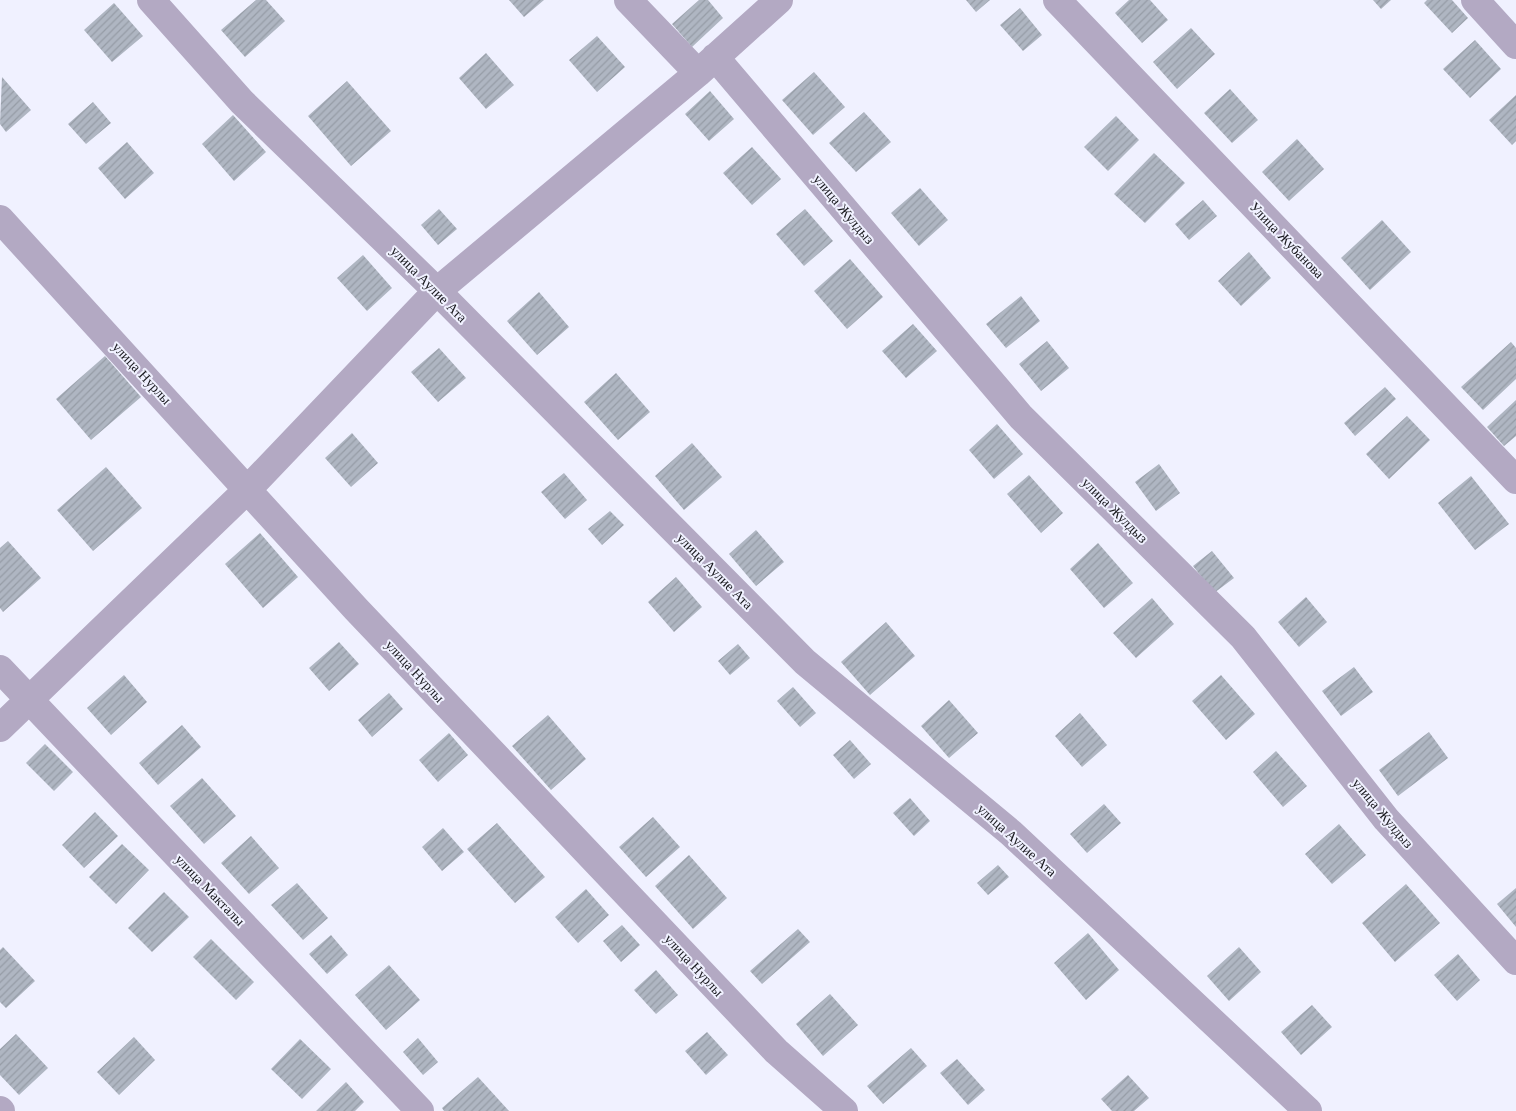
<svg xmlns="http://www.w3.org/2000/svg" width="1516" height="1111" font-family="'Libre Baskerville',serif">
	<defs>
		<pattern id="building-hatch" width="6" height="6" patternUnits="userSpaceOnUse" patternTransform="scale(1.25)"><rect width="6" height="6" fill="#afb6c2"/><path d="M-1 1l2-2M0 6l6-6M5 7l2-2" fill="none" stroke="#969ca6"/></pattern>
	</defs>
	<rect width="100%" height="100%" fill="#f0f1ff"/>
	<path fill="url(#building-hatch)" d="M256 0H266L285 21 245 57 221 30Z
		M509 0H544L524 17Z
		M699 0H708L723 18 692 47 672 24Z
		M966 0H990L976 12Z
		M1129 0H1150L1168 20 1142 43 1115 13Z
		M1373 0H1391L1381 9Z
		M1427 0H1452L1468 18 1452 33 1424 3Z
		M114 3 143 36 112 62 84 30Z
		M1020 8 1042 35 1023 51 1000 25Z
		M1191 28 1215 54 1177 89 1153 62Z
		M597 36 625 67 597 92 569 60Z
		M1475 40 1501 69 1470 98 1443 69Z
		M486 53 514 85 486 109 459 78Z
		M814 72 845 107 813 135 782 100Z
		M2 77 31 110 6 132 0 124Z
		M347 81 391 131 351 166 308 116Z
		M1230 89 1258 120 1232 143 1204 113Z
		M710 91 734 119 709 141 685 114Z
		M1516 95V141L1512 145 1489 120Z
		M93 102 111 123 86 144 68 124Z
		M864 112 891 142 856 172 829 143Z
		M233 115 266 152 234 181 202 144Z
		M1116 116 1139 140 1108 171 1084 147Z
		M1297 139 1324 169 1289 201 1262 172Z
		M127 142 154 173 125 199 98 168Z
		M752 147 781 179 752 205 723 173Z
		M1154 153 1185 183 1145 223 1114 194Z
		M920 188 948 220 919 246 891 213Z
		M1203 200 1217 216 1189 240 1175 224Z
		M439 209 457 229 438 245 421 225Z
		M805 209 833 241 804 266 776 234Z
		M1382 220 1411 252 1370 290 1341 258Z
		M1249 252 1271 278 1241 306 1218 281Z
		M363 255 392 288 367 311 337 278Z
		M850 259 883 297 847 329 814 291Z
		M539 292 569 327 537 355 507 321Z
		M1021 296 1040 321 1006 348 986 324Z
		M913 324 937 351 906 378 882 351Z
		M1047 341 1069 368 1041 391 1019 364Z
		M1511 342 1516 348V379L1483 410 1461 387Z
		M439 348 466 378 438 402 411 372Z
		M105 356 141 397 91 440 56 399Z
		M616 373 650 412 618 440 584 402Z
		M1385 387 1396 399 1355 436 1344 423Z
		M1516 400V436L1504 446 1487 427Z
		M1407 416 1430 440 1389 479 1366 454Z
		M997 424 1023 454 994 479 969 450Z
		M352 433 378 463 351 487 325 458Z
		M692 443 722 477 684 510 655 476Z
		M1159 464 1180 493 1156 511 1135 482Z
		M106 467 142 508 93 551 57 510Z
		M564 473 587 500 565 519 541 492Z
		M1029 475 1063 513 1041 533 1007 494Z
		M1471 476 1509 524 1475 550 1438 503Z
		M610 511 624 525 602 545 588 529Z
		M756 530 784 562 756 586 729 554Z
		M260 533 298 577 263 608 225 564Z
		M8 541 41 578 3 612 0 608V548Z
		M1098 543 1133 583 1104 608 1070 569Z
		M1212 551 1234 578 1214 593 1193 566Z
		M676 577 702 607 674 632 648 602Z
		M1306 597 1327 622 1299 647 1278 622Z
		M1152 598 1174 624 1136 658 1113 633Z
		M886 622 915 656 870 695 841 662Z
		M339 642 359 664 329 691 309 668Z
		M738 644 750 658 730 675 718 661Z
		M1354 667 1373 692 1341 716 1322 691Z
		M124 675 147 702 111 735 87 708Z
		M1221 675 1255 714 1226 740 1192 701Z
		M793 687 816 713 800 727 777 701Z
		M389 693 403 709 372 737 358 720Z
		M949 700 978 733 949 758 921 726Z
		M1080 713 1107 745 1082 767 1055 736Z
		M548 715 586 759 551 790 512 746Z
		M182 725 201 747 158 785 139 763Z
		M1429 732 1448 758 1398 796 1379 770Z
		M449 733 468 755 438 782 419 760Z
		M850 740 871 764 854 779 833 755Z
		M45 744 73 772 54 791 26 763Z
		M1276 751 1307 786 1283 807 1253 772Z
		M202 778 236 816 204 844 170 806Z
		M910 798 930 821 914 836 893 813Z
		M1104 804 1121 823 1087 853 1070 834Z
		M95 812 118 836 84 868 62 845Z
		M653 817 680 847 646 877 619 847Z
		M497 823 545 877 515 903 467 849Z
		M1339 824 1366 855 1332 884 1305 854Z
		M443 828 464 852 442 871 422 847Z
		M251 836 279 868 249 894 221 863Z
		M122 844 149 870 116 904 89 877Z
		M689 855 727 898 693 929 655 886Z
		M998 865 1009 877 988 895 977 883Z
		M297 883 328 918 303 940 271 905Z
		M1406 884 1440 923 1395 962 1362 923Z
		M1516 888V927L1497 904Z
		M586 889 609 915 578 943 555 917Z
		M164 892 189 917 152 952 128 928Z
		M622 925 640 945 621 962 603 941Z
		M798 929 810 942 762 984 750 971Z
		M1088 933 1119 970 1086 1000 1054 963Z
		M331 935 348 955 327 974 309 954Z
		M211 939 254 982 236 1000 193 957Z
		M3 947 35 981 6 1008 0 1002V950Z
		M1239 947 1261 972 1229 1001 1207 976Z
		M1458 954 1480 980 1457 1001 1434 975Z
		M389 965 420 1000 386 1030 355 995Z
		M656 970 678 995 656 1014 634 990Z
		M830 994 858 1025 823 1056 796 1024Z
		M1312 1005 1332 1027 1301 1055 1281 1032Z
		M707 1032 728 1055 706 1075 685 1051Z
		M16 1034 48 1068 19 1095 0 1075V1049Z
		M134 1037 155 1060 119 1095 97 1072Z
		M418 1038 438 1062 423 1075 403 1052Z
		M300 1039 331 1069 302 1099 271 1069Z
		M911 1048 927 1066 883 1104 867 1086Z
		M957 1059 985 1090 968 1105 940 1073Z
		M1128 1075 1149 1098 1134 1111H1112L1101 1099Z
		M478 1077 509 1111H444L442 1108Z
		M346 1082 364 1102 355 1111H316Z"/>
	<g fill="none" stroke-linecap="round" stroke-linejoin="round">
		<path stroke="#b3a9c3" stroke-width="28" d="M151 0 242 102 437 291 805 662 1011 833 1308 1111
			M628 0 698 73
			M1057 0 1516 480
			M1475 0 1516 45
			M715 57 1021 417 1243 637 1386 819 1516 961
			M0 219 356 609 776 1051 844 1111
			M0 669 420 1111
			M0 728 248 489 437 291 698 73 779 0
			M0 1110 1 1111"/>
	</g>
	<g text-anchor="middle" stroke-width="4" stroke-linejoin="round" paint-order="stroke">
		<g font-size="14" fill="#17171c" stroke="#f0f1ff">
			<text transform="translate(844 209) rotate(50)" y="5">улица Жулдыз</text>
			<text transform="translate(1287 240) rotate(46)" y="5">Улица Жубанова</text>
			<text transform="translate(429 284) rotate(45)" y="5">улица Аулие Ата</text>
			<text transform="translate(142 373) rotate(47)" y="5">улица Нурлы</text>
			<text transform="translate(1115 510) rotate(45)" y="5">улица Жулдыз</text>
			<text transform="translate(715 571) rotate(45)" y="5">улица Аулие Ата</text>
			<text transform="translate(415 671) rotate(47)" y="5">улица Нурлы</text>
			<text transform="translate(1383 813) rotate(50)" y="5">улица Жулдыз</text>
			<text transform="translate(1017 840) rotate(42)" y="5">улица Аулие Ата</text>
			<text transform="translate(210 890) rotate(46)" y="5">улица Макталы</text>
			<text transform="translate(694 965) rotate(47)" y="5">улица Нурлы</text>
		</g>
	</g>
</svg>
